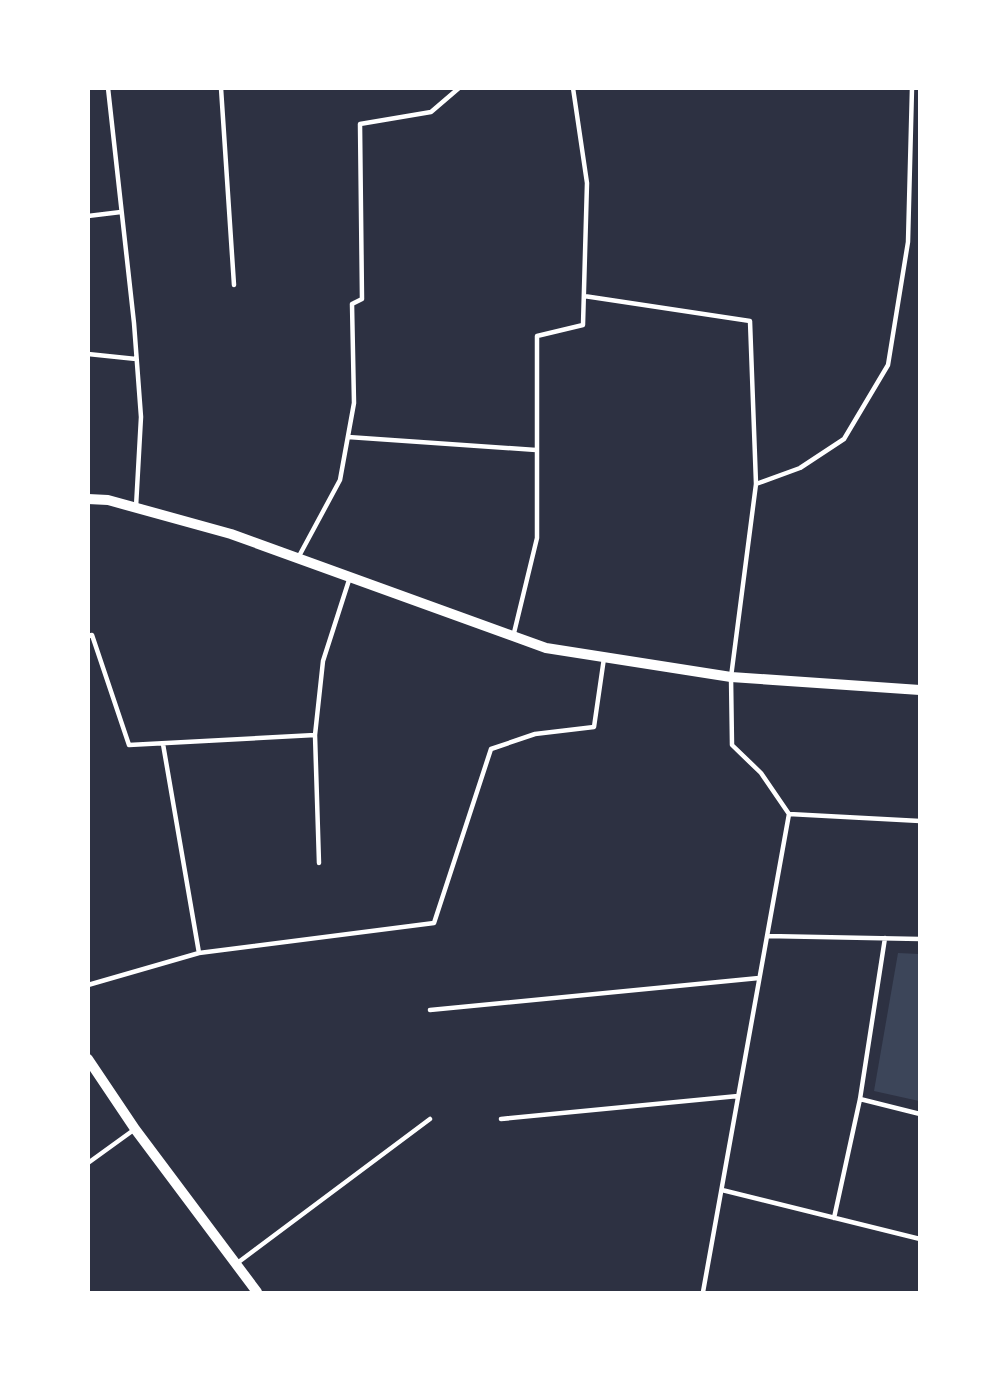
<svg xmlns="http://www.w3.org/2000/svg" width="1008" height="1381" font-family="'DejaVu Sans',sans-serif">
	<rect width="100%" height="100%" fill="#2d3142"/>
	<path fill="#3c4559" d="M898 953 919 954V1101L874 1091Z"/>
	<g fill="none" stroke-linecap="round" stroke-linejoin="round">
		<path stroke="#fff" stroke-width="4.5" d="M108 88 134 323 141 417 136 507
			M221 88 234 285
			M88 216 121 212
			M584 296 750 321 756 484 731 677 732 745 761 773 789 814 703 1292
			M88 354 136 359
			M348 437 536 450
			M756 484 800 468 844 439 888 365 908 242 912 88
			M298 558 340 480 354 403 352 304 362 299 360 124 431 112 459 88
			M88 636 92 635 129 745 315 735
			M513 637 537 538V336L583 325 587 183 573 88
			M163 744 199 953
			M789 814 920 821
			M319 863 315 735 323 661 350 577
			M767 936 920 939
			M88 985 199 953 434 923 491 749 535 734 594 727 604 658
			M430 1010 759 978
			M860 1099 920 1114
			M501 1119 738 1096
			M88 1163 135 1129
			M722 1190 920 1239
			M834 1218 860 1099 885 938
			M236 1264 430 1119"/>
		<path stroke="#fff" stroke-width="10" d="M88 499 108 500 231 534 546 648 731 677 920 690
			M88 1059 135 1129 257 1292"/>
	</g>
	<rect width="1008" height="1381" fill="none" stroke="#ffffff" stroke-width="180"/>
</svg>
